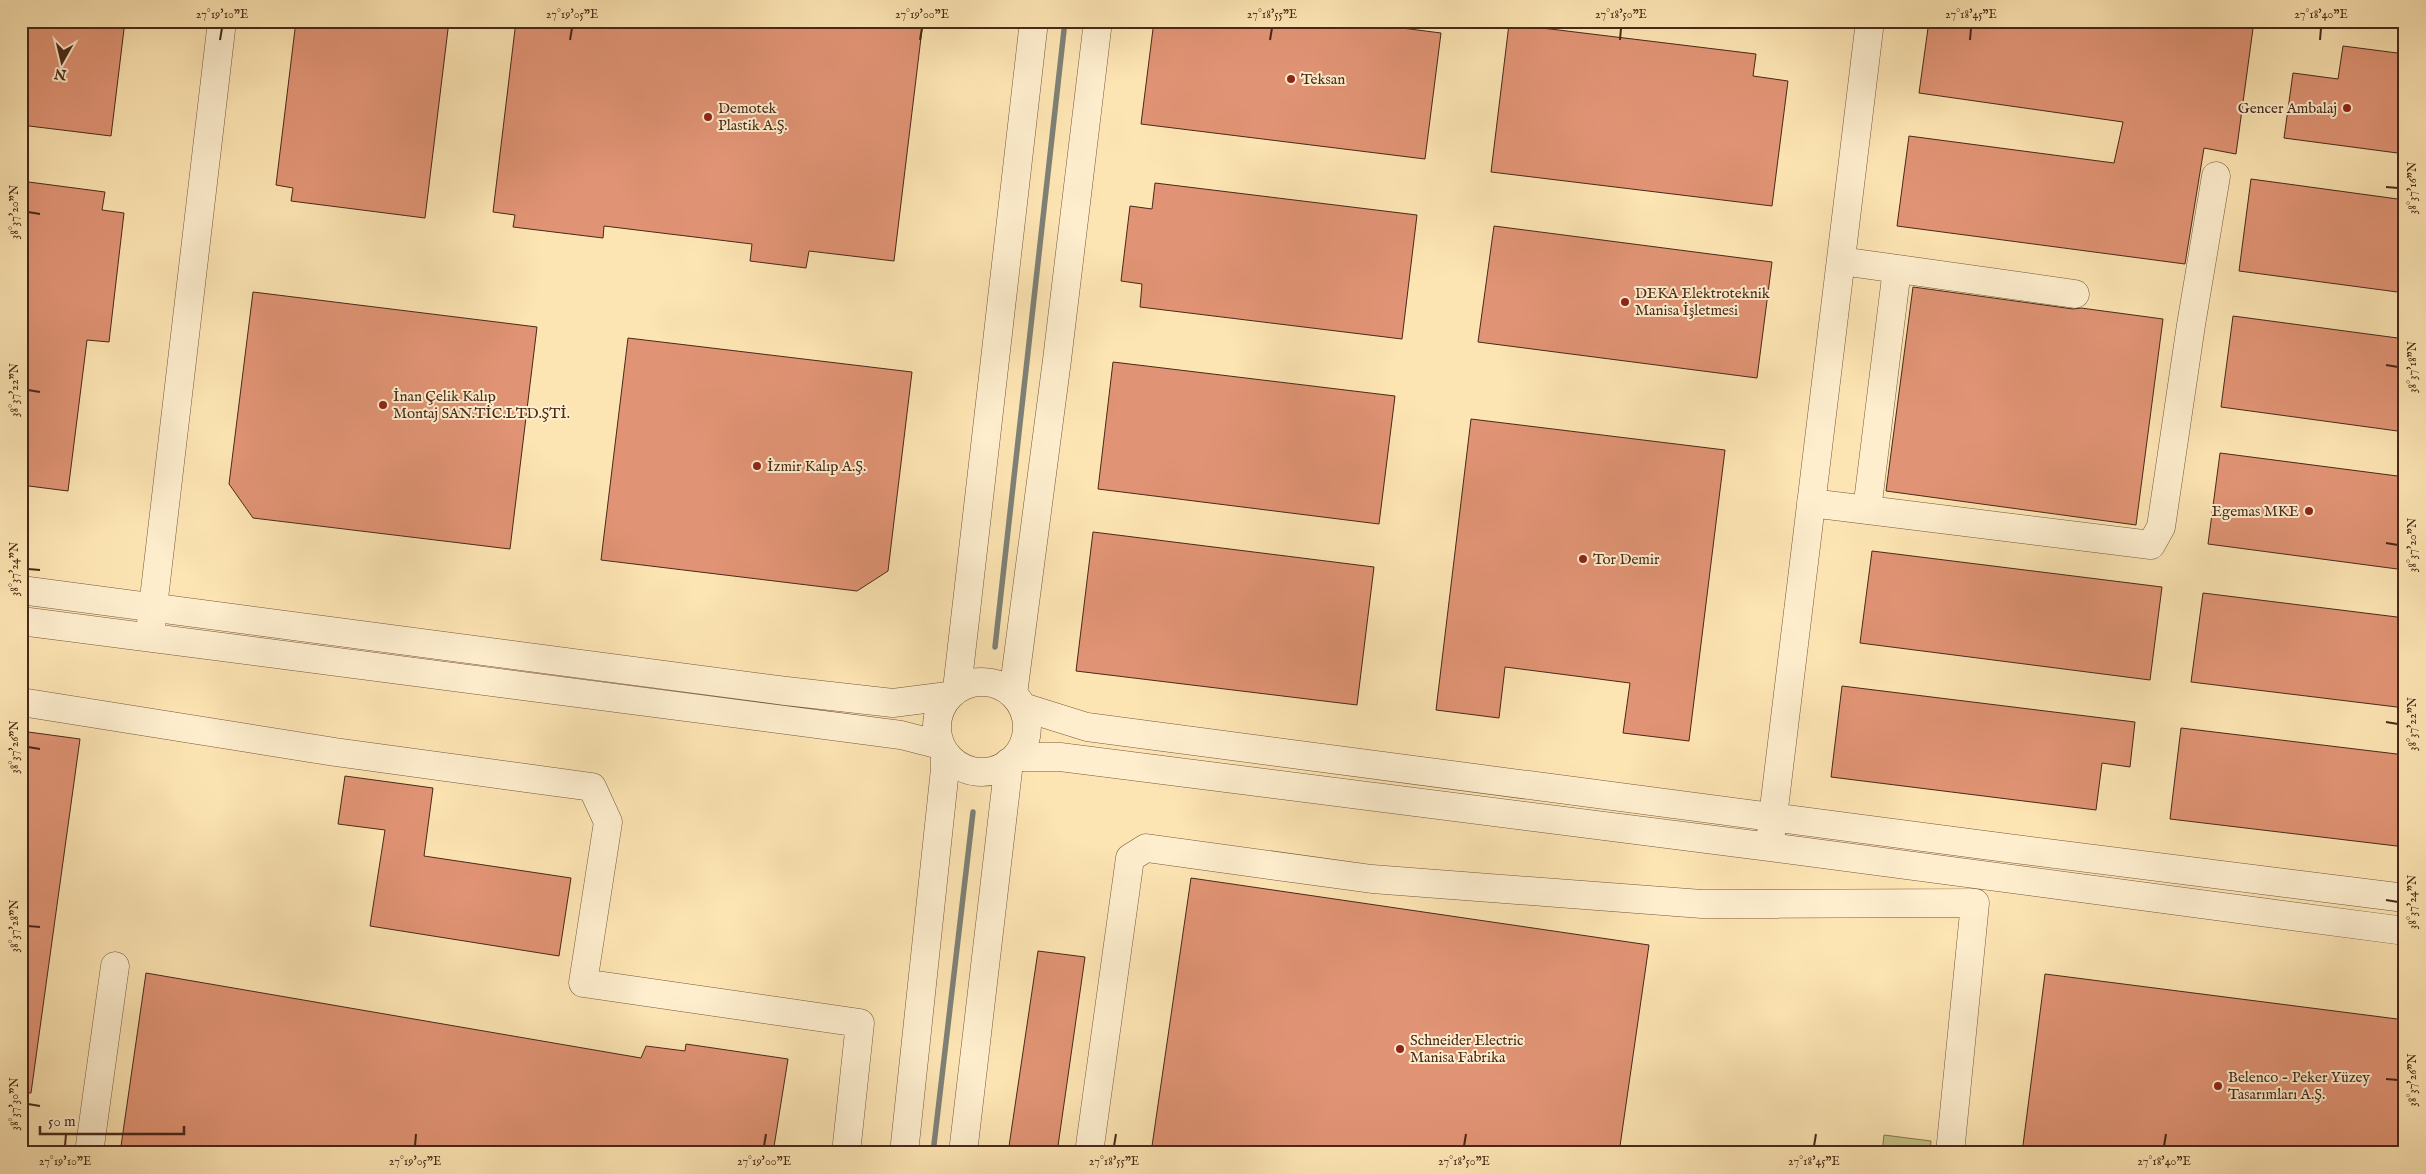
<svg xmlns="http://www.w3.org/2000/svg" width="2426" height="1174" font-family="'IM FELL English',serif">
	<rect width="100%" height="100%" fill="#fde5b3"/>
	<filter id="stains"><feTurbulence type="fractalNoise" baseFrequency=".004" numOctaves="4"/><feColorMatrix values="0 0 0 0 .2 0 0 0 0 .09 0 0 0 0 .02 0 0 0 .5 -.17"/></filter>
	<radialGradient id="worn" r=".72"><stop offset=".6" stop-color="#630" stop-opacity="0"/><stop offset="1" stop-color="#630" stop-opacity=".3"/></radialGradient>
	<path fill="#c4c389" stroke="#867650" d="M1884 1135 1931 1141 1930 1153H1882Z"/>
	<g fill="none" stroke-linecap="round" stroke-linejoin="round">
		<path stroke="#7e8177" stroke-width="5.5" d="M995 647 1065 21
			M933 1153 973 812"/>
	</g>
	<path fill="#e19475" stroke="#482818" d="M21 21H125L111 136 21 125Z
		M296 21H449L425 218 291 201 293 188 276 185Z
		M516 21H923L894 261 809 251 806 268 750 261 752 244 604 226 603 238 513 227 515 215 493 212Z
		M1154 21H1347L1441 33 1425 159 1141 124Z
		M1929 21H2083L2108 24 2109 21H2254L2236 154 2204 148 2185 264 1897 226 1909 136 2114 163 2123 122 1919 93Z
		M1509 24 1756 54 1753 76 1788 81 1772 206 1491 172Z
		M2343 46 2405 54V154L2284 138 2293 73 2338 79Z
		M2251 179 2405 200V293L2239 271Z
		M21 181 105 192 102 210 124 213 109 342 87 340 68 491 21 485Z
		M1155 183 1417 215 1402 339 1140 307 1142 284 1121 281 1130 206 1152 209Z
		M1494 226 1772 262 1757 378 1478 342Z
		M1913 287 2073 309 2081 308 2163 319 2136 525 1886 491Z
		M253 292 537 327 510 549 253 518 229 484Z
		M2233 316 2405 339V432L2221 407Z
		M628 338 912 372 888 571 857 591 601 560Z
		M1113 362 1395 396 1379 524 1098 489Z
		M1471 419 1725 450 1689 741 1623 733 1630 683 1505 667 1499 718 1436 710Z
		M2220 453 2405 477V570L2208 544Z
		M1093 532 1374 567 1357 705 1076 671Z
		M1872 551 2162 587 2150 680 1860 643Z
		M2203 593 2405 618V708L2191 682Z
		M1842 686 2135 722 2130 767 2102 763 2096 810 1831 777Z
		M2181 728 2405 755V847L2170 819Z
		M21 731 80 739 31 1093H21Z
		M345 776 433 788 424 856 571 878 559 956 370 926 385 830 338 824Z
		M1191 878 1649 945 1619 1153H1151Z
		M1038 951 1085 957 1057 1153H1008Z
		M146 973 641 1058 646 1046 685 1051 686 1044 788 1059 773 1153H120Z
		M2045 974 2405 1020V1153H2022Z"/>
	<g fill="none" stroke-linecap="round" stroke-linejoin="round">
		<g stroke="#75573f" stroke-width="29">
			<path id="minor" d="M1841 261 2075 294
				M1811 503 2151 545 2161 527 2191 325 2216 176
				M1867 510 1897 269
				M21 590 786 691 893 703 948 696
				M21 621 901 735 940 745
				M151 624 222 21
				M937 727a45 45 0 1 1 90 0a45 45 0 1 1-90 0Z
				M957 689 1034 21
				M1013 694 1057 360 1098 21
				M21 702 335 752 592 787 608 822 583 983 860 1023 846 1153
				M1023 707 1087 727 1984 845 2405 898
				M1016 757H1060L1770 847 2405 931
				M1771 833 1870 21
				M89 1153 115 966
				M904 1153 945 769V753
				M963 1153 1009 762
				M1089 1153 1130 858 1146 848 1372 879 1702 904 1975 903 1950 1153"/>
		</g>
		<use href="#minor" stroke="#feeece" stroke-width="28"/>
	</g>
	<path fill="none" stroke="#482818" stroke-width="2" d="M220 40 222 28M570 40 572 28M920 40 922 28M1270 40 1272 28M1620 40 1621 28M1970 40 1971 28M2320 40 2321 28M2386 187 2398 188M28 212 40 214M2386 365 2398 367M28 390 40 392M2386 543 2398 545M28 569 40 570M2386 722 2398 724M28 747 40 749M2386 900 2398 902M28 926 40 927M2386 1079 2398 1080M28 1104 40 1106M65 1146 66 1134M415 1146 416 1134M764 1146 766 1134M1114 1146 1116 1134M1464 1146 1466 1134M1814 1146 1816 1134M2164 1146 2166 1134"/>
	<g fill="#8f2418" stroke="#feeece" stroke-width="2">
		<circle cx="1291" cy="79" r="5"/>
		<circle cx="2347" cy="108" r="5"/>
		<circle cx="708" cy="117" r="5"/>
		<circle cx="1625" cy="302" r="5"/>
		<circle cx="383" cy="405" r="5"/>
		<circle cx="757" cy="466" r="5"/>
		<circle cx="2309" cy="511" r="5"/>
		<circle cx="1583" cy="559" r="5"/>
		<circle cx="1400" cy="1049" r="5"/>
		<circle cx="2218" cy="1086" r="5"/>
	</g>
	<g text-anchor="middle" stroke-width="4" stroke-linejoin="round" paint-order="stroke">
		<g font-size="15" fill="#482818" stroke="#feeece" text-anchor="start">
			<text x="1301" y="84">Teksan</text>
			<text x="718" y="113">Demotek<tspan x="718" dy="17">Plastik A.Ş.</tspan></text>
			<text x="2337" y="113" text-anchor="end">Gencer Ambalaj</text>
			<text x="1635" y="298">DEKA Elektroteknik<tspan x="1635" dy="17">Manisa İşletmesi</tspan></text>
			<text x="393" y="401">İnan Çelik Kalıp<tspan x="393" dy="17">Montaj SAN.TİC.LTD.ŞTİ.</tspan></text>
			<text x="767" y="471">İzmir Kalıp A.Ş.</text>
			<text x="2299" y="516" text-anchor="end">Egemas MKE</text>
			<text x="1593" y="564">Tor Demir</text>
			<text x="1410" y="1045">Schneider Electric<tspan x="1410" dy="17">Manisa Fabrika</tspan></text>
			<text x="2228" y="1082">Belenco - Peker Yüzey<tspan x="2228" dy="17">Tasarımları A.Ş.</tspan></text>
		</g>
	</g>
	<rect width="2426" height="1174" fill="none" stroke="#fde5b3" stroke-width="55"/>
	<g transform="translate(62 62) rotate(188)" stroke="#feeece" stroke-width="4" paint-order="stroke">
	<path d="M0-4L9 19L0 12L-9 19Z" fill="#482818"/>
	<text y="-8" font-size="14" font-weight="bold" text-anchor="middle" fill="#482818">N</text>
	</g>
	<path d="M40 1126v8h144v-8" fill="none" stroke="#482818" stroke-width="2.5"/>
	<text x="48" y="1126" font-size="15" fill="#482818" stroke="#feeece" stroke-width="4" paint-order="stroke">50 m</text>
	<rect x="28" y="28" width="2370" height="1118" fill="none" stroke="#482818" stroke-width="2"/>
	<g font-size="12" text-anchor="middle" fill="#482818">
		<text x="222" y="18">27°19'10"E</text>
		<text x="572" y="18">27°19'05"E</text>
		<text x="922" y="18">27°19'00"E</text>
		<text x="1272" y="18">27°18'55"E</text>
		<text x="1621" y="18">27°18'50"E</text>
		<text x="1971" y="18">27°18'45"E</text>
		<text x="2321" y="18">27°18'40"E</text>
		<text transform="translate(2412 188) rotate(-90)" y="4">38°37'16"N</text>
		<text transform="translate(14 212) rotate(-90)" y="4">38°37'20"N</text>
		<text transform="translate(2412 367) rotate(-90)" y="4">38°37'18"N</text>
		<text transform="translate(14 390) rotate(-90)" y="4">38°37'22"N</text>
		<text transform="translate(2412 545) rotate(-90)" y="4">38°37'20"N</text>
		<text transform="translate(14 569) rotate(-90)" y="4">38°37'24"N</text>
		<text transform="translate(2412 724) rotate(-90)" y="4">38°37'22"N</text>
		<text transform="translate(14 747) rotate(-90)" y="4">38°37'26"N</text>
		<text transform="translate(2412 902) rotate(-90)" y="4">38°37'24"N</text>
		<text transform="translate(14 926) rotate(-90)" y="4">38°37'28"N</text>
		<text transform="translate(2412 1080) rotate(-90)" y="4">38°37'26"N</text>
		<text transform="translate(14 1104) rotate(-90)" y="4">38°37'30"N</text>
		<text x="65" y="1165">27°19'10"E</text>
		<text x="415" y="1165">27°19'05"E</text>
		<text x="764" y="1165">27°19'00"E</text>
		<text x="1114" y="1165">27°18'55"E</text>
		<text x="1464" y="1165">27°18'50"E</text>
		<text x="1814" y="1165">27°18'45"E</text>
		<text x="2164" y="1165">27°18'40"E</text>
	</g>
	<rect width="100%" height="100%" filter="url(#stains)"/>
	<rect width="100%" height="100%" fill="url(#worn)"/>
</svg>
